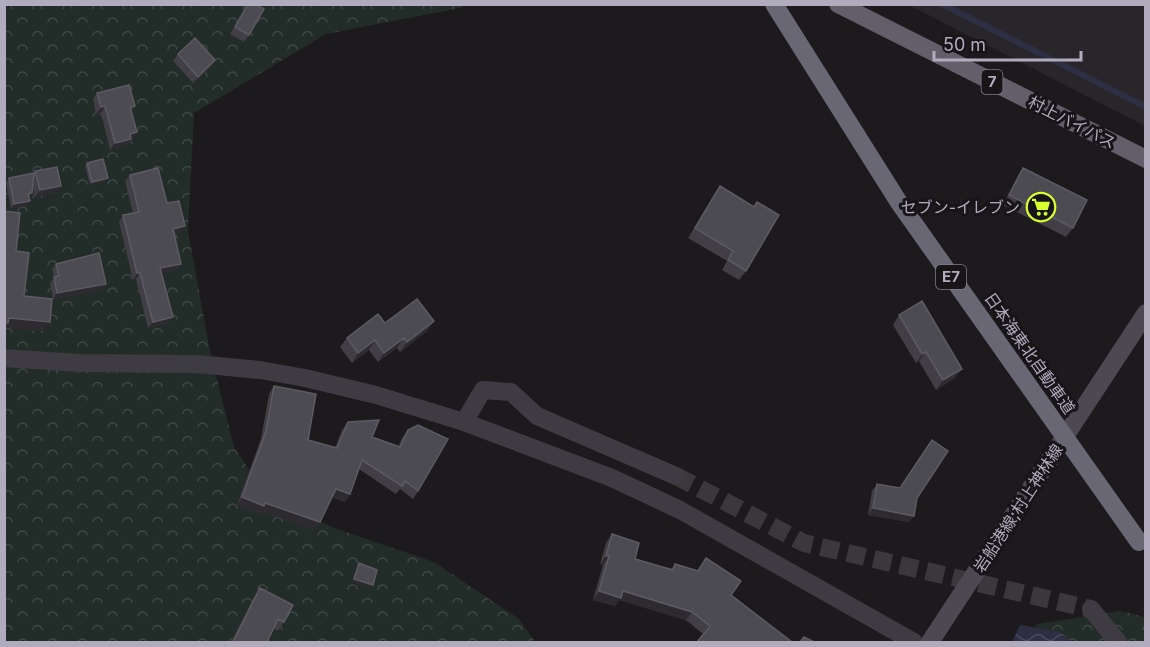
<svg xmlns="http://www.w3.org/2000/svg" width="1150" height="647" font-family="Inter,'Noto Sans JP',sans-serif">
	<defs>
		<pattern id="forest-crowns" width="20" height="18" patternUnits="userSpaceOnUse" patternTransform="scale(1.5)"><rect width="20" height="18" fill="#222c28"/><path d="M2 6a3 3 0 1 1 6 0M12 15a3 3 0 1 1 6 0" fill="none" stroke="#404845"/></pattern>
		<pattern id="water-waves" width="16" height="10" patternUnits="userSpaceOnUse" patternTransform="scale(1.5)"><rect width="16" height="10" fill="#2f2f43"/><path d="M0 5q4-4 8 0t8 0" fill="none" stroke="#4b4a5c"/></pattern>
	</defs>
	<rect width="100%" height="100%" fill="#1c1a1d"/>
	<path fill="#28262a" d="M909 5H1145V126Z"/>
	<path fill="url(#forest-crowns)" d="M4 5H464L460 8 326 34 194 113 188 231 210 351 234 447 270 501 340 530 434 562 519 619 535 642H5Z
		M1120 611 1145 617V642H1024L1037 624Z"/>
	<path fill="url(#water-waves)" d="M1020 625 1060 632 1072 642H1012Z"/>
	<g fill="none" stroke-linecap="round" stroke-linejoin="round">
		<path stroke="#2f2f43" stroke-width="6" d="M942 4 1146 107"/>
		<path stroke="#3a373d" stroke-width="18" stroke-dasharray="18 9" stroke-linecap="butt" d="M676 476 804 543 1091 609"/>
		<path stroke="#3e3b42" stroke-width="18" d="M464 422 483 390 511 392 537 416 676 476
			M1091 609 1118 642"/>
		<path stroke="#3e3b42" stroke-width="18" d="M4 358 78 363 197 364 260 370 305 378 376 395 464 422 612 478 680 510 914 642"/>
		<path stroke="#4c4953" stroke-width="18" d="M930 642 1146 313"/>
		<path stroke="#625f6b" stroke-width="18" d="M838 4 1146 159"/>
		<path stroke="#6a6774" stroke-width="18" d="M774 4 898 201 1139 542"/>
	</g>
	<path fill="#413f45" d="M248 4 249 35 244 42 230 34Z
		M178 54 215 60 211 67 193 83 173 61Z
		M97 93 135 106 131 111 132 139 127 146 110 150 101 113 96 114 93 99Z
		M87 163 108 178 105 181 90 185 85 166Z
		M1023 168 1073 228 1066 237 1003 205 1017 178Z
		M35 171 56 192 35 197 33 186 26 206 11 209 6 183 9 178 34 173Z
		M130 175 167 203 180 233 174 234 181 264 176 270 162 273 168 323 148 328 136 279 133 280 119 222 123 215 133 213 125 181Z
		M720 186 746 271 739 280 722 270 727 261 688 238Z
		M56 264 106 284 103 290 53 299 50 283 54 278 52 269Z
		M899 315 955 378 936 390 919 361 916 363 893 325Z
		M434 321 427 331 400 352 397 348 378 362 369 350 352 363 340 347 347 338 385 323Z
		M274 386 308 440 335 448 342 430 348 422 372 437 398 447 402 438 408 430 418 491 413 499 400 489 396 494 359 469 350 494 345 502 332 497 314 530 260 511 258 514 237 505 261 439 269 394Z
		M877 484 899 488 917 498 909 522 868 515 872 491Z
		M612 534 635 559 671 569 675 564 698 571 706 558 731 595 703 634 686 620 619 600 615 606 593 600 603 565 600 564 606 543Z
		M260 588 284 622 278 631 274 629 267 642H231L254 597Z"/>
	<path fill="#2d2b30" d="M215 60 211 67 193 83 198 77Z
		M105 106 101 113 96 114 101 107Z
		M137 132 127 146 110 150 115 143 130 134Z
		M108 178 105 181 90 185 92 182Z
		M61 186 56 192 35 197 40 190Z
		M30 201 26 206 11 209 14 204Z
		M185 226 180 233 168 235 173 229Z
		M181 264 176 270 156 275 160 268Z
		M137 273H140L136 279 133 280Z
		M106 284 103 290 53 299 57 293Z
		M173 317 168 323 148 328 153 322Z
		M9 318 50 322 43 331 4 328V323Z
		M434 321 427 331 400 352 407 342Z
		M404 338 397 348 378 362 384 353Z
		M375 340 369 350 352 363 358 353Z
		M926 352 919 361 916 363 922 354Z
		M962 369 955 378 936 390 943 380Z
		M336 489 350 494 345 502 331 497Z
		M242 497 265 503 320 522 314 530 260 511 258 514 237 505Z
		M873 508 914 516 909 522 868 515Z
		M606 556H609L603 565 600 564Z
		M354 579 373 585 370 588 352 582Z
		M599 591H623L692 612 686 620 619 600 615 606 593 600Z"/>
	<path fill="#4d4b52" stroke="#5d5a63" stroke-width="1.5" d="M248 4H255L264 9 249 35 235 27Z
		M195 38 215 60 198 77 178 54Z
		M129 85 135 106 130 107 137 132 130 134 131 139 115 143 105 106 101 107 97 93Z
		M103 159 108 178 92 182 87 163Z
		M57 167 61 186 40 190 35 171Z
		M158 168 167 203 179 201 185 226 173 229 181 264 160 268 173 317 153 322 140 273H137L123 215 139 212 130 175Z
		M1023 168 1087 200 1073 228 1009 195Z
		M34 173 32 193 28 194 30 201 14 204 9 178Z
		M720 186 754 207 757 202 779 215 746 271 728 260 733 251 695 228Z
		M4 211 20 213 16 251 29 253 24 296 52 299 50 322 9 318 8 323H4Z
		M99 253 106 284 57 293 54 277 59 276 56 264Z
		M417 299 434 321 407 342 404 338 384 353 375 340 358 353 347 338 378 314 385 323Z
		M922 301 962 369 943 380 926 352 922 354 899 315Z
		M274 386 316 394 308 440 337 448 348 422 379 420 372 437 400 447 408 430 418 425 448 439 418 491 405 481 402 486 362 460 350 494 336 489 320 522 265 503 264 506 242 497 266 431Z
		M932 440 948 451 917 498 914 516 873 508 877 484 900 488Z
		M612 534 639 543 635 559 673 570 675 564 698 571 706 558 741 581 731 595 792 642H697L710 626 692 612 623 591 621 598 599 591 609 556H606Z
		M359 563 377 570 373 585 354 579Z
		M260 588 293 605 284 622 278 619 267 642H233Z
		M804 637 814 642H800Z"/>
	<defs>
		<g id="supermarket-ring" transform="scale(1.5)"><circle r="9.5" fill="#171518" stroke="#d7ff30" stroke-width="1.5"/><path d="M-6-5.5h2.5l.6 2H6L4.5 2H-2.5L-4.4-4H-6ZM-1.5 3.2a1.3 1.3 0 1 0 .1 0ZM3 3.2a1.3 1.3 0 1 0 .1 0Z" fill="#d7ff30"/></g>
	</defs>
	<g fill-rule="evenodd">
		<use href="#supermarket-ring" x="1041" y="207"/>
	</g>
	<g text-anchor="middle" stroke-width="6" stroke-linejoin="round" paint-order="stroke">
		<g fill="#171518" stroke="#827f8c" stroke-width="1.5">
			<rect x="981.5" y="70" width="21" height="24" rx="4.5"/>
			<rect x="936" y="265" width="30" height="24" rx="4.5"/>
		</g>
		<g font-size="15" font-weight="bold" fill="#b0acbd">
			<text x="992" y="87">7</text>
			<text x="951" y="282">E7</text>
		</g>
		<g font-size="16" fill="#b0acbd" stroke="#171518">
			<text transform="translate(1072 122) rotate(27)" y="6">村上バイパス</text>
			<text transform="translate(1030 353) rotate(55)" y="6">日本海東北自動車道</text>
			<text transform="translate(1018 508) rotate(-57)" y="6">岩船港線;村上神林線</text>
		</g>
		<g font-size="16" fill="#b0acbd" stroke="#171518" text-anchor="end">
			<text x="1020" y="213">セブン-イレブン</text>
		</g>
	</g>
	<rect width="1150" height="647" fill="none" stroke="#b0acbd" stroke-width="12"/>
	<path d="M934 51v9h147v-9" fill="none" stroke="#b0acbd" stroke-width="3"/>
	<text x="943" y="51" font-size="18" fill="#b0acbd" stroke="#171518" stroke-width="4.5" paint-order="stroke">50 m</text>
</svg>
